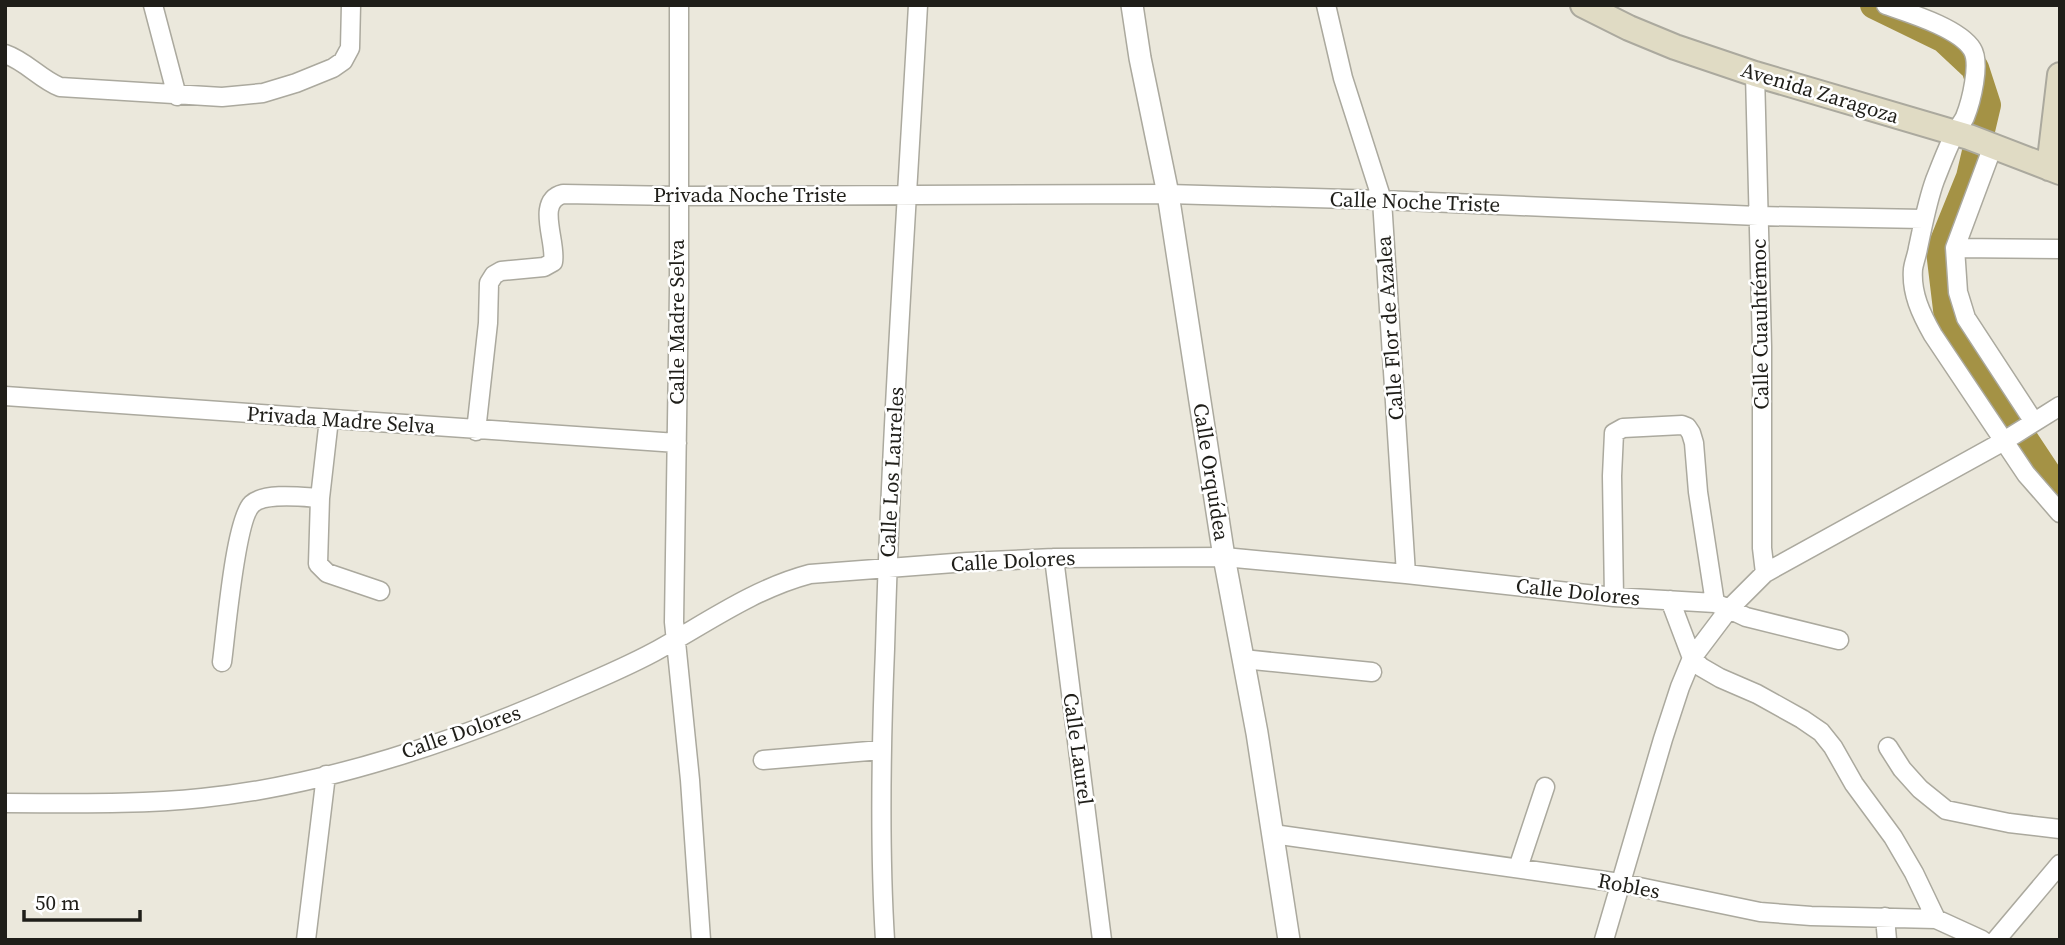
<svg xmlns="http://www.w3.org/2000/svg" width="2065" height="945" font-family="'Source Serif 4',serif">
	<rect width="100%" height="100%" fill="#ebe8dc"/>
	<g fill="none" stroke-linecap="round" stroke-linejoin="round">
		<path stroke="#a49245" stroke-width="28" d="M1874 5 1944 39 1975 68 1987 105 1970 177 1940 251 1949 326 2060 493"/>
		<g stroke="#aba99e" stroke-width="21">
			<path id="minor" d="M153 5 177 96
				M679 5V290L674 622 690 780 701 940
				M1326 5 1343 78 1382 200 1406 574
				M1886 5C1909 13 1959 28 1972 49 1981 63 1971 102 1965 117 1962 123 1957 129 1954 135 1947 149 1941 165 1935 180 1927 202 1923 225 1918 248 1917 255 1914 262 1913 269 1911 293 1921 314 1933 335L2026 474 2060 513
				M5 54C26 61 40 79 60 87L222 97 263 93 296 83 333 68 343 61 350 48 351 5
				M1755 74 1762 347V548L1765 573
				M1993 146 1955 248 1958 292 1966 318 2034 422
				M1955 248 2060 249
				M5 396 677 443
				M329 419 320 498 318 564 327 573 380 591
				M476 431 488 323 489 283 494 275 501 271 544 267 553 262C557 242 535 201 563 194L678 196 1168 194 1382 200 1758 216 1923 219
				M1054 558 1102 940
				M1614 597 1612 476 1614 433 1623 428 1682 425 1687 427 1691 433 1694 443 1698 492 1715 603
				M1670 600 1692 658 1701 667 1720 678 1757 694 1802 719 1821 732 1833 747 1854 784 1893 837 1914 873 1936 919
				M1243 659 1372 672
				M222 662C226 633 235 520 252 504 265 492 303 497 320 498
				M1888 747 1902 769 1920 789 1946 810 2009 823 2060 829
				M763 760 881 750
				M5 803C70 803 137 805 202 798 324 786 460 740 572 690 600 678 628 666 654 652 705 624 753 589 810 574L967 562 1054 558 1224 557 1406 574 1614 597 1715 603 1729 609 1765 573 2004 441 2060 406
				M1273 834 1620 883 1760 912 1811 916 1936 919 1982 940
				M1518 868 1545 787
				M1885 917 1887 940
				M306 940 326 775
				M885 940C879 843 881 746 885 649 891 434 906 220 918 5
				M1604 940 1663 739 1680 687 1692 658 1729 609 1746 617 1839 640
				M1996 940 2060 864"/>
		</g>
		<g stroke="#aba99e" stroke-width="24">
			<path id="tertiary" d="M1132 5 1140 58 1168 194 1224 557 1257 733 1289 940"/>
		</g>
		<g stroke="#aba99e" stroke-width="28">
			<path id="secondary" d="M1583 5 1629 28 1675 47 1755 74 1969 137 2060 172
				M2049 168 2060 75"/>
		</g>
		<use href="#minor" stroke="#fff" stroke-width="18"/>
		<use href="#tertiary" stroke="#fff" stroke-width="21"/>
		<use href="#secondary" stroke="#e0dbc4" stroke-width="24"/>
	</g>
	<g text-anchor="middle" stroke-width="5" stroke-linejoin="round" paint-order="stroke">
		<g font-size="21" fill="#1f1e19" stroke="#fff">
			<text transform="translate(1820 93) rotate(17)" y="7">Avenida Zaragoza</text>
			<text x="750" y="202">Privada Noche Triste</text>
			<text transform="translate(1415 202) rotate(2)" y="7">Calle Noche Triste</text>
			<text transform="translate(677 322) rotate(-90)" y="7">Calle Madre Selva</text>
			<text transform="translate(1760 324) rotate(-91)" y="7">Calle Cuauhtémoc</text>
			<text transform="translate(1390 328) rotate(-94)" y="7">Calle Flor de Azalea</text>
			<text transform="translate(341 420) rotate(4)" y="7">Privada Madre Selva</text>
			<text transform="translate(892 472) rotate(-87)" y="7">Calle Los Laureles</text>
			<text transform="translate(1211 472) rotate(81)" y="7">Calle Orquídea</text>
			<text transform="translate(1013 561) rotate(-3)" y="7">Calle Dolores</text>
			<text transform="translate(1578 592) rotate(6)" y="7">Calle Dolores</text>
			<text transform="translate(461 732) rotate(-19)" y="7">Calle Dolores</text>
			<text transform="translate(1078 749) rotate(82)" y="7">Calle Laurel</text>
			<text transform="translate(1629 886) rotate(11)" y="7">Robles</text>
		</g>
	</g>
	<rect width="2065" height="945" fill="none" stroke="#1f1e19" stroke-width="14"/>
	<path d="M24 910v10h116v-10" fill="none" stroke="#1f1e19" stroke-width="3.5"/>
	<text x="35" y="910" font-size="21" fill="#1f1e19" stroke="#ffffff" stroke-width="5" paint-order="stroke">50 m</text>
</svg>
